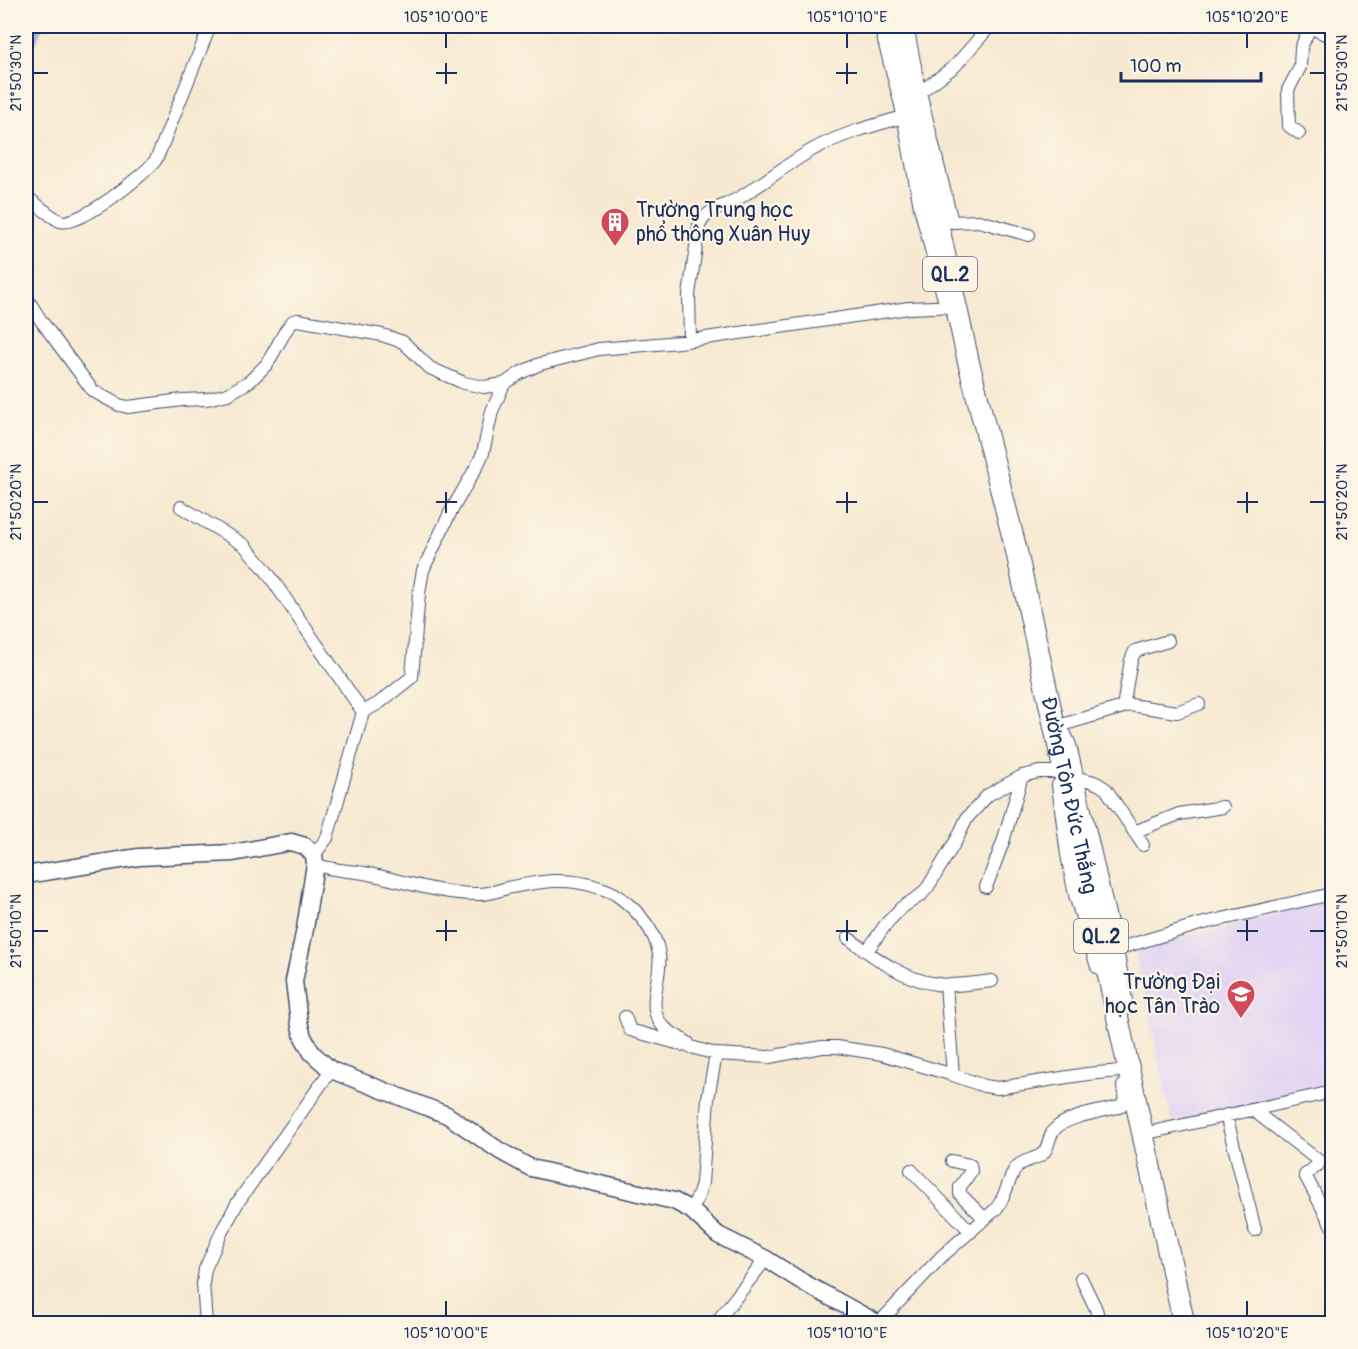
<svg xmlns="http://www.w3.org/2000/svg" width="1358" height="1349" font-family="Pangolin,sans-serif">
	<rect width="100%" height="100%" fill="#fcf5e5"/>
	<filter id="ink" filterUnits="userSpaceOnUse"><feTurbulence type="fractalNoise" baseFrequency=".0167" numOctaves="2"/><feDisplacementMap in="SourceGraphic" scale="12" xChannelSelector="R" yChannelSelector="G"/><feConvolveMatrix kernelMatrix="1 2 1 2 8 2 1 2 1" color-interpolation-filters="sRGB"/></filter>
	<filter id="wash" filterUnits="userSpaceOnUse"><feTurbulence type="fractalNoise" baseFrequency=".008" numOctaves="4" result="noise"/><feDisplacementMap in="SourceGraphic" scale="24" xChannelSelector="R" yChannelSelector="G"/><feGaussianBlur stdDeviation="1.35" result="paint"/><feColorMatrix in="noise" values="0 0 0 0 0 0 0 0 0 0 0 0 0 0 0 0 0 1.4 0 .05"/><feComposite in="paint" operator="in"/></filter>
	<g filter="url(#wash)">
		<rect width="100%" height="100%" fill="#f7e9d1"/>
		<path fill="#e2d4f3" d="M1332 900V1088L1172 1122 1135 949Z"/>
		<path fill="#6bb3e3" stroke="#4371a0" stroke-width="1.5" d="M26 26H42L36 41 26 50Z"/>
	</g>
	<g filter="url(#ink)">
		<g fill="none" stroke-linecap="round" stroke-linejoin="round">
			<g stroke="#3c4b6f" stroke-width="14">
				<path id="street" d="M880 26 901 105 920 207 946 307
					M907 26 920 92 952 222 979 221 1029 235
					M1307 26 1332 37
					M920 92 955 66 990 26
					M1299 133 1289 126 1288 90 1300 67 1301 48 1310 27
					M26 196C34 202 51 217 60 221 78 228 143 176 155 161 158 157 159 152 161 148L210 26
					M26 297 42 322 93 391 119 405 128 407 182 400 207 399 228 394 250 381 267 364 286 330 293 321 298 320 382 335 403 342 430 368 464 383 484 387 504 384
					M690 339 689 295 699 226C706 209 724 207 739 198 764 183 787 164 812 150 841 134 872 126 903 117
					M181 507 244 545 265 569 363 712
					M1123 707 1131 660 1135 651 1168 641
					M1055 727 1130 705 1177 712 1199 704
					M1056 731 1065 734 1070 745 1117 949
					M1078 779C1089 779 1098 783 1106 789L1143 845
					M1058 785 1067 855 1075 895 1097 967
					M1134 832 1179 814 1223 807
					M314 855 327 838 363 712 379 703 412 677 419 593 423 570 450 513 477 466 483 453 492 411 504 384 520 373 540 364 599 349 679 342 909 308 957 306
					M315 864C332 871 347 870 364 873 402 880 437 894 476 894 486 895 497 891 507 888 538 882 566 876 597 887 604 889 612 891 618 896 637 910 655 930 659 954 663 975 645 1006 662 1025 668 1032 680 1038 688 1043
					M986 887 1003 842 1022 776
					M848 938C874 957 903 979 936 984 954 987 974 983 992 981
					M867 951 886 924 901 908 921 895 928 887 957 839 967 818 988 795 1022 776 1039 772H1065
					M946 985 953 1075
					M1112 1006 1124 1003 1126 1000 1117 949 1200 924 1332 894
					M625 1017 630 1030 716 1054 769 1057 822 1047H837L882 1054 953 1075 984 1086 998 1088 1087 1074 1120 1071
					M1253 1110 1319 1161 1318 1165 1305 1175 1332 1226
					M1226 1115 1255 1230
					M1143 1134 1332 1092
					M952 1161 970 1165 971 1171 960 1187V1194L985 1219
					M911 1170 971 1232
					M691 1210 699 1194 702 1183 708 1098 716 1054
					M1081 1278 1096 1309 1100 1324
					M206 1324 203 1283 205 1269 222 1231 238 1202 331 1070
					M715 1324 766 1259
					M878 1324 941 1257 996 1209C1006 1196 1007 1184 1014 1171 1020 1160 1031 1161 1041 1155 1049 1150 1048 1137 1054 1130 1064 1117 1102 1111 1119 1107 1127 1102 1124 1095 1123 1086"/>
			</g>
			<g stroke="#3c4b6f" stroke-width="19">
				<path id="secondary" d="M26 875 139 857 233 853 291 842 305 846 314 855 315 864 305 929 294 981 299 1022 303 1037 312 1053 331 1070 447 1115 500 1151 531 1168 674 1201 691 1210 718 1235 766 1259 806 1284 879 1324"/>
			</g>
			<g stroke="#3c4b6f" stroke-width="23">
				<g id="highway">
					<path id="s1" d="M894 26 968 360 1016 549 1184 1324"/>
				</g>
			</g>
			<use href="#street" stroke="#fff" stroke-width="12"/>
			<use href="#secondary" stroke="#fff" stroke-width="16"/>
			<use href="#highway" stroke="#fff" stroke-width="21"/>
		</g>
	</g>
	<path fill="none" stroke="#1b2f5e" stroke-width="2" d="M446 33V48M847 33V48M1247 33V48M446 63V84M847 63V84M33 73H48M436 73H457M836 73H857M1310 73H1325M446 492V513M847 492V513M1247 492V513M33 502H48M436 502H457M836 502H857M1237 502H1258M1310 502H1325M446 920V941M847 920V941M1247 920V941M33 931H48M436 931H457M836 931H857M1237 931H1258M1310 931H1325M446 1301V1316M847 1301V1316M1247 1301V1316"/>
	<defs>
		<g id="building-pin" transform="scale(1.5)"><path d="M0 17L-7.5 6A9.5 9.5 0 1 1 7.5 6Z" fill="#d1495b" stroke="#fcf5e5"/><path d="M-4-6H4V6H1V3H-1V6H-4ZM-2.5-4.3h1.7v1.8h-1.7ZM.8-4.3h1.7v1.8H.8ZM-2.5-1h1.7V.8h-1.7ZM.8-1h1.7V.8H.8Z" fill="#fff"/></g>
		<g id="university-pin" transform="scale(1.5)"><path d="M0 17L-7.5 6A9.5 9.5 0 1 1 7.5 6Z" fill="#d1495b" stroke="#fcf5e5"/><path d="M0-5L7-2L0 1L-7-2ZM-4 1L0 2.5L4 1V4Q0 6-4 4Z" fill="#fff"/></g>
	</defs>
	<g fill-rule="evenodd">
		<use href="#building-pin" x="615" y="222"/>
		<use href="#university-pin" x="1241" y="994"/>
	</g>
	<g text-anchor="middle" stroke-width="4.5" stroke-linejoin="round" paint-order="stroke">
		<g fill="#fcf5e5" stroke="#5e6a86" stroke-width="1.5">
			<rect x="923" y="257" width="54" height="34" rx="4.5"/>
			<rect x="1074" y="919" width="54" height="34" rx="4.5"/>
		</g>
		<g font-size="20" font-weight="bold" fill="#1b2f5e">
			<text x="950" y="281">QL.2</text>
			<text x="1101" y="943">QL.2</text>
		</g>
		<g font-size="21" fill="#1b2f5e" stroke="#fcf5e5" text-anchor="start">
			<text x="636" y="217">Trường Trung học<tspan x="636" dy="24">phổ thông Xuân Huy</tspan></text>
			<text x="1220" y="989" text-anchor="end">Trường Đại<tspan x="1220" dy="24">học Tân Trào</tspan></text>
		</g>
		<g font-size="21" fill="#1b2f5e" stroke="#fcf5e5">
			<text dy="7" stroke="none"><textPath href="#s1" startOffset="789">Đường Tôn Đức Thắng</textPath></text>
		</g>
	</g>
	<rect width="1358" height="1349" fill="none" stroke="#fcf5e5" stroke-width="66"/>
	<path d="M1121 72v9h140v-9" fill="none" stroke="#1b2f5e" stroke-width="3"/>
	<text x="1130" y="72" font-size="18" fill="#1b2f5e" stroke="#fcf5e5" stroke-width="4.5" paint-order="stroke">100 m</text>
	<rect x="33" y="33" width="1292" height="1283" fill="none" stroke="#1b2f5e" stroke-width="2"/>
	<g font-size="15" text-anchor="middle" fill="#1b2f5e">
		<text x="446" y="22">105°10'00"E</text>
		<text x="847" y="22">105°10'10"E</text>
		<text x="1247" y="22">105°10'20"E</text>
		<text transform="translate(16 73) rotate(-90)" y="5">21°50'30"N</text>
		<text transform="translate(1342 73) rotate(-90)" y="5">21°50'30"N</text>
		<text transform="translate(16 502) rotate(-90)" y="5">21°50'20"N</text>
		<text transform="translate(1342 502) rotate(-90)" y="5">21°50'20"N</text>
		<text transform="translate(16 931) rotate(-90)" y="5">21°50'10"N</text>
		<text transform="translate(1342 931) rotate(-90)" y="5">21°50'10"N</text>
		<text x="446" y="1338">105°10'00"E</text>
		<text x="847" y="1338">105°10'10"E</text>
		<text x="1247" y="1338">105°10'20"E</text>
	</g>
</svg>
